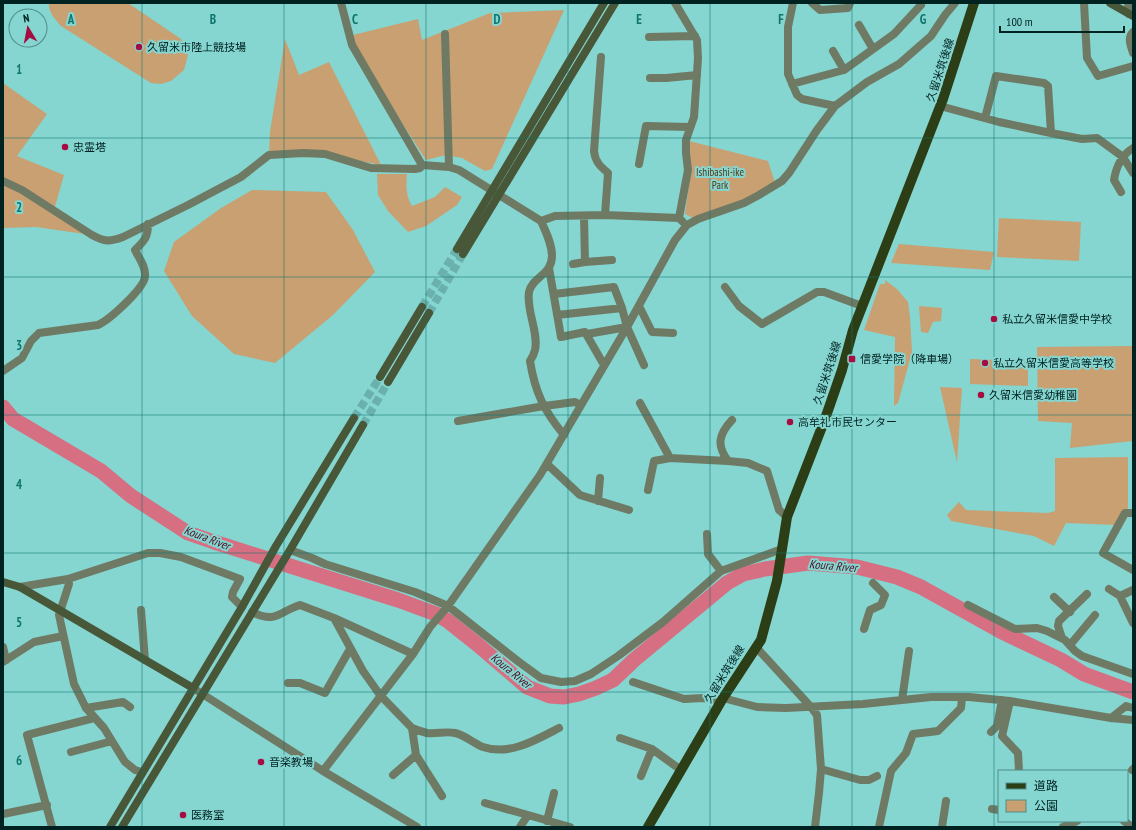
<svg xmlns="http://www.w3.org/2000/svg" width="1136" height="830" font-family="'PT Sans Narrow','Noto Sans JP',sans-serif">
	<rect width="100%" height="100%" fill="#85d5d0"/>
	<path fill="#c9a071" d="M49 3H128L181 39 188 55 184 70 171 81 161 84 151 83 61 26C55 19 48 12 49 3Z
		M564 10 492 169 485 171 462 158 446 155 426 160 354 49 353 35 418 19 422 40 490 13Z
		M285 39 299 75 329 62 381 165 325 154 269 155 270 132Z
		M3 83 47 114 17 156 64 175 54 210 92 235 36 227 3 228Z
		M689 141 768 161 775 183 744 200 693 218 685 214 691 171 689 150Z
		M377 174H407C406 186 406 196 412 206L435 197 445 187 462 197 457 205 426 226 408 232 388 211 378 195Z
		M252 190 326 192 353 230 375 272 333 315 275 363 234 354 192 316 164 271 174 242 221 208Z
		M999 218 1081 222 1079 261 997 257Z
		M899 244 994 252 990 270 891 263Z
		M885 280 897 289 908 302 910 317 912 352 898 403 894 406 895 337 864 330 880 284H885Z
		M919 306 942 308 941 321 933 322 928 333 921 332Z
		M1133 346V441L1070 448 1072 423 1038 421 1037 347Z
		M970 359 1028 361V386L970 384Z
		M940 387 962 388 957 462Z
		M1128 457V510L1115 525 1066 523 1054 546 1034 536 951 521 947 515 959 502 966 510 1048 513 1055 511V458Z"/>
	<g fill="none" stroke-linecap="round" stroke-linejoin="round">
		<path stroke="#d66f81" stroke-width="15" d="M3 407 13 419 101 471 131 496 188 533 214 542 398 600 436 614 448 621 477 644 527 687 550 696 564 697 579 694 596 688 613 680 634 660 727 583 743 574 765 569 808 563 857 567 897 577 921 587 1002 632 1061 660 1084 674 1133 692"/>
		<path stroke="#6ab1ad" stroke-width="8" stroke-dasharray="8 4" stroke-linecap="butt" d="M422 307 457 249
			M429 313 463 254
			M354 418 380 377
			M363 425 388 382"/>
		<path stroke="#6f7a64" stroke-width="8" d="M341 3 352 45 422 165
			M675 3 697 40 698 58 694 117 686 140V153L688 170 679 218
			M793 3 788 27V74L797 95 802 99 835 106
			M812 3 820 10 848 8 850 3
			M1084 3 1087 58 1098 76 1133 66
			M1128 3 1129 14
			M859 25 873 49
			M1133 32C1127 38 1131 46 1133 53
			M445 34 449 167
			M649 37 695 36
			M833 51 844 70
			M601 57 594 151C595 162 601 167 608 173L605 215
			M650 78H666L697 75
			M792 84 844 70 894 34 921 5
			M940 106 999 122 1051 133 1082 139 1097 138 1123 157 1133 173
			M985 118 996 76 1044 83 1048 86 1051 133
			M639 164 646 126 690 127
			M3 181 22 190 92 235C105 242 109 242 123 237L188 205 241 177 269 155 303 153 325 154 371 168 415 169 420 168 422 165 449 167 459 170 541 221C546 232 552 244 552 256 552 275 532 277 529 292 526 310 539 333 535 350 534 354 532 358 530 361 535 392 544 411 564 435
			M1121 192 1114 180C1116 167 1122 155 1133 148
			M584 216 585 262 612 260
			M541 221 555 216 605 215 679 218 683 222
			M573 264 585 262
			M549 268 561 337 585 332 604 365
			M725 287 739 306 762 324 817 292H824L862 306
			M554 294 614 287 622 308 627 327 644 365
			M639 306 652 332 673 333
			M557 315 622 308
			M587 334 627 327
			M3 371 22 358 31 341 39 333 98 325C109 320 145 288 145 276 146 267 139 258 135 250 144 241 148 238 148 224
			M640 403 670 458 728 461
			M732 420C719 434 716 445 728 461L748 463 767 471 779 510 787 517
			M458 421 544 406 575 402 581 405
			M547 464 580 495 629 510
			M648 490 654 461 670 458
			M598 501 600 478
			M1133 513H1125L1103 553 1133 570
			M707 534 708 554 721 571
			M290 550 312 558 325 564 415 592 448 606 519 662 541 678 561 682 575 681 591 674 618 656 663 622 721 571 782 549
			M20 587 68 579
			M1109 589 1120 596 1133 623
			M1120 596 1133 590
			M1054 597 1070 612
			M968 605 1015 629 1037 628 1047 631 1065 640 1075 651 1082 656 1133 674
			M141 610 145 660
			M252 612C276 624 278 612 300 605L334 618 363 671 380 695 412 728 416 755 442 796
			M334 618 413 654
			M864 629 870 610 881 605 885 595 873 583
			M1062 638 1058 626 1059 621 1087 594
			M1070 645 1095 615
			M3 647 6 660
			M756 647 811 707 817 715 821 769 819 793 815 827
			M3 662 34 642 63 636
			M633 682 684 699 703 698 721 701
			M288 683H300L325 693 350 649
			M193 688 323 771 417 827
			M723 698 757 707 786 708 863 704 931 697H969L1010 701 1111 718 1133 720
			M902 700 909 651
			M1010 701 1002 736 1018 753 1019 771
			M86 708 123 702 130 707
			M1111 718 1126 706 1133 708
			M412 728C417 730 423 732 427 733 437 734 446 731 455 733 465 735 473 743 483 747 509 756 536 740 559 728
			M991 732 997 726 1002 700
			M620 738 652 749 681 770
			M71 752 112 741
			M821 769 860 780H869L877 776
			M1132 770 1133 769
			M323 771 413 654 430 627 448 606 540 475 627 327 675 240 687 225 698 219 744 203 759 195 782 181 789 173 817 130 835 106 867 82 899 64 931 36 945 15 955 3
			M142 772 135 770 125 762 104 728 86 708 74 684 59 615 69 584 68 579 148 553H160L181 557 240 579 233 592 232 597 242 607
			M393 775 416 755
			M641 776 652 749
			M485 803 528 815
			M992 809 999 810
			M3 814 47 805
			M547 821 554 793
			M1124 821 1132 827
			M52 827 27 735 94 718
			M520 827 528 815 570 827
			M879 827 891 771 906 753 913 734 938 731 961 708 962 697
			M942 827 946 801
			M1063 827 1077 821"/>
		<path stroke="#475737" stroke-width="8" d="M1110 3 1133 16
			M457 249 604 3
			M463 254 615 3
			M380 377 422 307
			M388 382 429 313
			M3 582 20 587 193 688
			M110 827 242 607 276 546 354 418
			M122 827 290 550 363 425"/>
		<path stroke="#2b3e15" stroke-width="10" d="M648 827 723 698 761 640 777 581 787 517 825 419 842 370 853 330 943 99 974 3"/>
	</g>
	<path fill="none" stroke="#0f766e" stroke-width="1" stroke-opacity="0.55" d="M142 3V827M284 3V827M426 3V827M568 3V827M710 3V827M852 3V827M994 3V827M3 138H1133M3 277H1133M3 415H1133M3 553H1133M3 692H1133"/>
	<g fill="#a50c42" stroke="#85d5d0" stroke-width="1.5">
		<circle cx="139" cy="47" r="4"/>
		<circle cx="65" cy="147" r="4"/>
		<circle cx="994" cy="319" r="4"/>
		<rect x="848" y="355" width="8" height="8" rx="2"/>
		<circle cx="985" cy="363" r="4"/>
		<circle cx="981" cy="395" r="4"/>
		<circle cx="790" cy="422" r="4"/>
		<circle cx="261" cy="762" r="4"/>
		<circle cx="183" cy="815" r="4"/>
	</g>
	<g text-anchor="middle" stroke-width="4" stroke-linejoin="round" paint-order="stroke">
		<g font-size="11" fill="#002220" stroke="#85d5d0" text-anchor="start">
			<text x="147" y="51">久留米市陸上競技場</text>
			<text x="73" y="151">忠霊塔</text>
			<text x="1002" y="323">私立久留米信愛中学校</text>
			<text x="860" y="363">信愛学院（降車場）</text>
			<text x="993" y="367">私立久留米信愛高等学校</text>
			<text x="989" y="399">久留米信愛幼稚園</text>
			<text x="798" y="426">高牟礼市民センター</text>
			<text x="269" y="766">音楽教場</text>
			<text x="191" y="819">医務室</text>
		</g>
		<g font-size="11" fill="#002220" stroke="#85d5d0">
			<text transform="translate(940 70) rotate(-72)" y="4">久留米筑後線</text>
			<text transform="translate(827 373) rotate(-72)" y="4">久留米筑後線</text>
			<text transform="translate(724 674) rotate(-58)" y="4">久留米筑後線</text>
		</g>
		<g font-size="11" fill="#563a16" stroke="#85d5d0">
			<text x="720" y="176">Ishibashi-ike<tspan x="720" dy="13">Park</tspan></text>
		</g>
		<g font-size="12" font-style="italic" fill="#4e0c1f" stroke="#85d5d0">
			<text transform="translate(207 538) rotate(21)" y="4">Koura River</text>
			<text transform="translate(833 566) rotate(5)" y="4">Koura River</text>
			<text transform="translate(511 671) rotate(39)" y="4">Koura River</text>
		</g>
	</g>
	<g font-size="13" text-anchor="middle" font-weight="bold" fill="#0f766e" stroke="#85d5d0" stroke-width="4" stroke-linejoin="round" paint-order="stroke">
		<text x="71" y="24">A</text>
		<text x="213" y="24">B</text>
		<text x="355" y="24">C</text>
		<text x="497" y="24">D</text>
		<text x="639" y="24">E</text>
		<text x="781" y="24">F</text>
		<text x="923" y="24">G</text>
		<text x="19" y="74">1</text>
		<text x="19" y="212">2</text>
		<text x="19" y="350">3</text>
		<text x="19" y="489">4</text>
		<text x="19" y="627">5</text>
		<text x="19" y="765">6</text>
	</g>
	<rect width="1136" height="830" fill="none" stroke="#002220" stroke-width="8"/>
	<rect x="998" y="770" width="130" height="52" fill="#85d5d0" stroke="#508d8a"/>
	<rect x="1006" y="783" width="20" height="6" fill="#2b3e15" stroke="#508d8a"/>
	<text x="1034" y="790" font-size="12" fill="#002220">道路</text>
	<rect x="1006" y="800" width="20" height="12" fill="#c9a071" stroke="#508d8a"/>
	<text x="1034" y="810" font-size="12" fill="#002220">公園</text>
	<g transform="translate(28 28) rotate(350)"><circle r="19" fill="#85d5d0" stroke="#508d8a"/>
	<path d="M0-3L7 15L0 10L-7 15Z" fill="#a50c42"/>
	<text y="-6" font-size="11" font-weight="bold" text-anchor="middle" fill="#002220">N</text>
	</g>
	<path d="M1000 26v6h124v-6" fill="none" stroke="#002220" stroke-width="2"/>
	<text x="1006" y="26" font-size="12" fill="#002220" stroke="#85d5d0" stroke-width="3" paint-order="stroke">100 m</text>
</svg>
